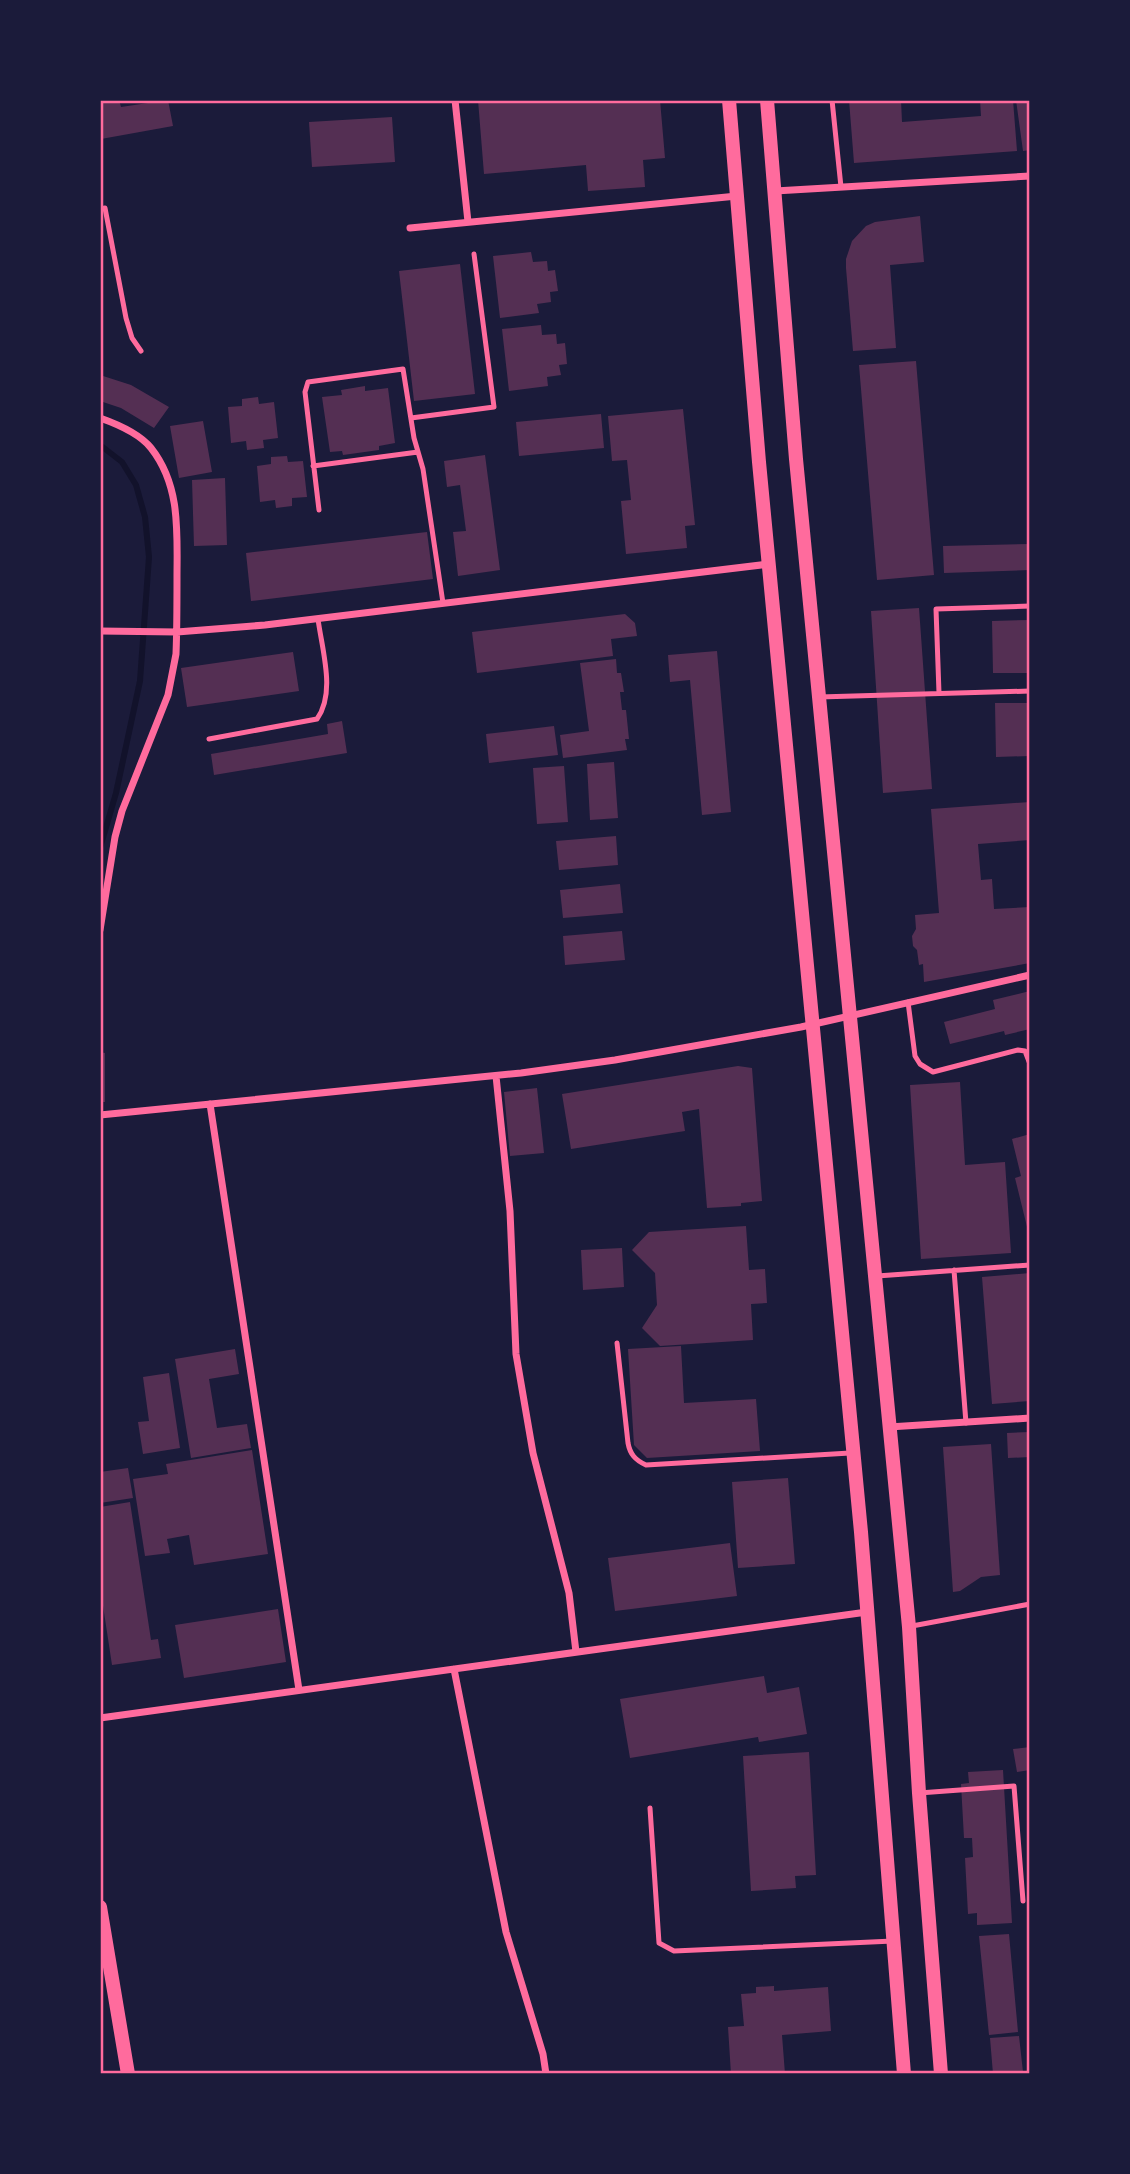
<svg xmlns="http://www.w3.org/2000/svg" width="1130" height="2174" font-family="Quicksand,sans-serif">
	<rect width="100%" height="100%" fill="#1b1b3a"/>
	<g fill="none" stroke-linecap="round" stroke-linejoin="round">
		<path stroke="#12122b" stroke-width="6" d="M100 445 122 462 136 485 145 517 149 557 140 681 116 793 100 848"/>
	</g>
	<path fill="#542f53" d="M100 100H119L121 107 168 100 173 126 101 139Z
		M478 100H660L665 158 643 160 645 187 588 191 586 165 484 174Z
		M849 100H901L902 122 981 116 980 100H1013L1017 151 854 163Z
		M1016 100H1030V150L1023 151Z
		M392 117 395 162 312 167 309 122Z
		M920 216 924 262 890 265 896 348 853 351 846 268V259L852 241 866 226 875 222Z
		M531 252 533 262 547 261 548 271 555 270 558 291 550 292 551 302 537 304 539 313 500 318 493 256Z
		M460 264 475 394 414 401 399 271Z
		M541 325 542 335 556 334 557 344 565 343 567 364 559 365 561 375 547 377 548 386 509 391 502 329Z
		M916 361 934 575 877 580 859 365Z
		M100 375 131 385 169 407 154 428 121 408 100 401Z
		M365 386V391L388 388 395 443 379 446V450L343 455 342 451 330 452 322 397 342 395 341 390Z
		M258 397 259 404 274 402 278 438 263 440 264 448 247 450 246 441 231 443 228 407 242 406V399Z
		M683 409 695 525 685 526 687 548 626 554 621 501 631 500 627 460 612 461 608 416Z
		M601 414 604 448 519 456 516 422Z
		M203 421 212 472 179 478 170 426Z
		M485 455 500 570 458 576 453 532 466 531 460 485 447 487 444 461Z
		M287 456 288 462 303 461 307 497 292 498V506L276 508 275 500 260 502 257 466 271 464V457Z
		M225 478 227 545 194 546 192 480Z
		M427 532 433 579 251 601 246 553Z
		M1030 544V570L944 573 943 546Z
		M919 608 932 789 883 793 871 611Z
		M625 614 635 623 637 636 611 639 613 656 477 673 472 632Z
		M1030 620V673H993L992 621Z
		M717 651 731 812 702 815 690 680 670 682 668 655Z
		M293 652 299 691 187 707 181 668Z
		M616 659 617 673H621L624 692H620L622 710H626L629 739H625L627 750 563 758 560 735 589 731 580 663Z
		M995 703H1030V756L996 757Z
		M342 721 347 753 214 775 211 754 328 734 327 724Z
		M554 726 558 755 489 763 486 734Z
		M614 762 618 818 590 820 587 764Z
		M564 766 568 822 537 824 533 768Z
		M1030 802V840L978 844 981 880 992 879 994 909 1030 907V963L924 982 923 964 919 965 917 950 913 946 912 936 916 929 915 915 939 913 931 809Z
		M616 836 618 865 559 870 556 841Z
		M620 884 623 913 563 918 560 890Z
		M622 931 625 960 565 965 563 936Z
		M1030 991V1029L1005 1035 1004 1031 950 1044 944 1022 995 1009 993 1000Z
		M100 1052 105 1053V1102H100Z
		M738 1066 752 1068 762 1201 741 1203V1206L707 1208 699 1109 682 1112 685 1131 571 1149 562 1094Z
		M960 1082 965 1165 1005 1162 1011 1253 921 1259 910 1085Z
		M537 1088 544 1153 510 1156 504 1092Z
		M1030 1134V1235H1029L1015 1178 1021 1176 1012 1139Z
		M746 1226 749 1270 765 1269 767 1303 751 1304 753 1340 660 1346 642 1328 657 1305 655 1273 632 1250 649 1232Z
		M622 1248 624 1287 583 1290 581 1250Z
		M1030 1273V1401L992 1404 982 1277Z
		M681 1346 684 1403 756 1399 760 1451 647 1458 634 1445 628 1349Z
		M235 1349 239 1374 209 1379 217 1428 247 1424 251 1448 191 1458 175 1359Z
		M169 1373 180 1448 143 1454 138 1422 149 1421 143 1377Z
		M1030 1432V1457L1008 1458 1007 1433Z
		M991 1444 1000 1575 981 1577 960 1591 953 1592 943 1447Z
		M252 1450 268 1554 194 1565 189 1535 167 1539 170 1553 145 1556 133 1479 168 1474 166 1464Z
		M128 1468 133 1498 100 1503V1472Z
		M788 1478 795 1564 738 1568 732 1482Z
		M130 1502 151 1640 158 1639 161 1658 112 1665 100 1586V1507Z
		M730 1543 737 1596 615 1611 608 1558Z
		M278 1609 286 1662 184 1678 175 1625Z
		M764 1676 767 1693 799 1687 807 1734 759 1742 758 1737 630 1758 620 1699Z
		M1030 1747V1770L1017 1772 1013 1749Z
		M809 1752 816 1875 795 1876 796 1888 751 1891 743 1756Z
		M1003 1770 1012 1923 977 1925V1913L968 1914 965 1858 973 1857 972 1838H964L961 1784 969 1783 968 1772Z
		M1009 1934 1018 2032 989 2035 979 1936Z
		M774 1986V1991L828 1987 831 2031 782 2035 785 2074H731L728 2027 744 2026 741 1994 756 1993V1987Z
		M1019 2036 1023 2072 1030 2071V2074H993L990 2038Z"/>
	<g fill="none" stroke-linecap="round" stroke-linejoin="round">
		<path stroke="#ff6b9d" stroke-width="5" d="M832 100 841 187
			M100 209 105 208 126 318 132 338 141 351
			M411 418 494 407 474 254
			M313 466 418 452
			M319 510 305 392 308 382 403 369 414 438 423 469 443 603
			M939 693 936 609 1030 606
			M819 697 1030 691
			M209 739 317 719C336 693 322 650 318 619
			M908 1002 915 1056 920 1064 933 1072 1018 1050 1025 1051 1030 1064
			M954 1270 966 1423
			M877 1276 1030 1265
			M617 1343 628 1443C630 1454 635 1460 646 1465L850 1453
			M912 1626 1030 1604
			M919 1793 1014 1786 1023 1901
			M650 1808 659 1943 674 1951 893 1941"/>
		<path stroke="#ff6b9d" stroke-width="7" d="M455 100 468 222
			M775 191 1030 176
			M410 228 737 196
			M100 418C117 424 140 434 151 448 181 486 177 533 177 578 177 603 177 629 176 654L168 695 122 811 115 837 100 930
			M100 631 177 632 265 625 769 564
			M496 1076 510 1211 516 1354 533 1453 569 1593 576 1652
			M210 1104 299 1690
			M100 1115 521 1073 615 1060 801 1027 1030 975
			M889 1427 1030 1418
			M454 1669 506 1932 543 2054 546 2074
			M100 1718 867 1612"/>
		<path stroke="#ff6b9d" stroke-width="14" d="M729 100 759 462 861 1532 904 2074
			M767 100 796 459 909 1627 919 1793 941 2074
			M100 1907 128 2074"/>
	</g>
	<rect width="1130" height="2174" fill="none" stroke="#1b1b3a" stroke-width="203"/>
	<rect x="102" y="102" width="926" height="1970" fill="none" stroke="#ff6b9d" stroke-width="2.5"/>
</svg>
